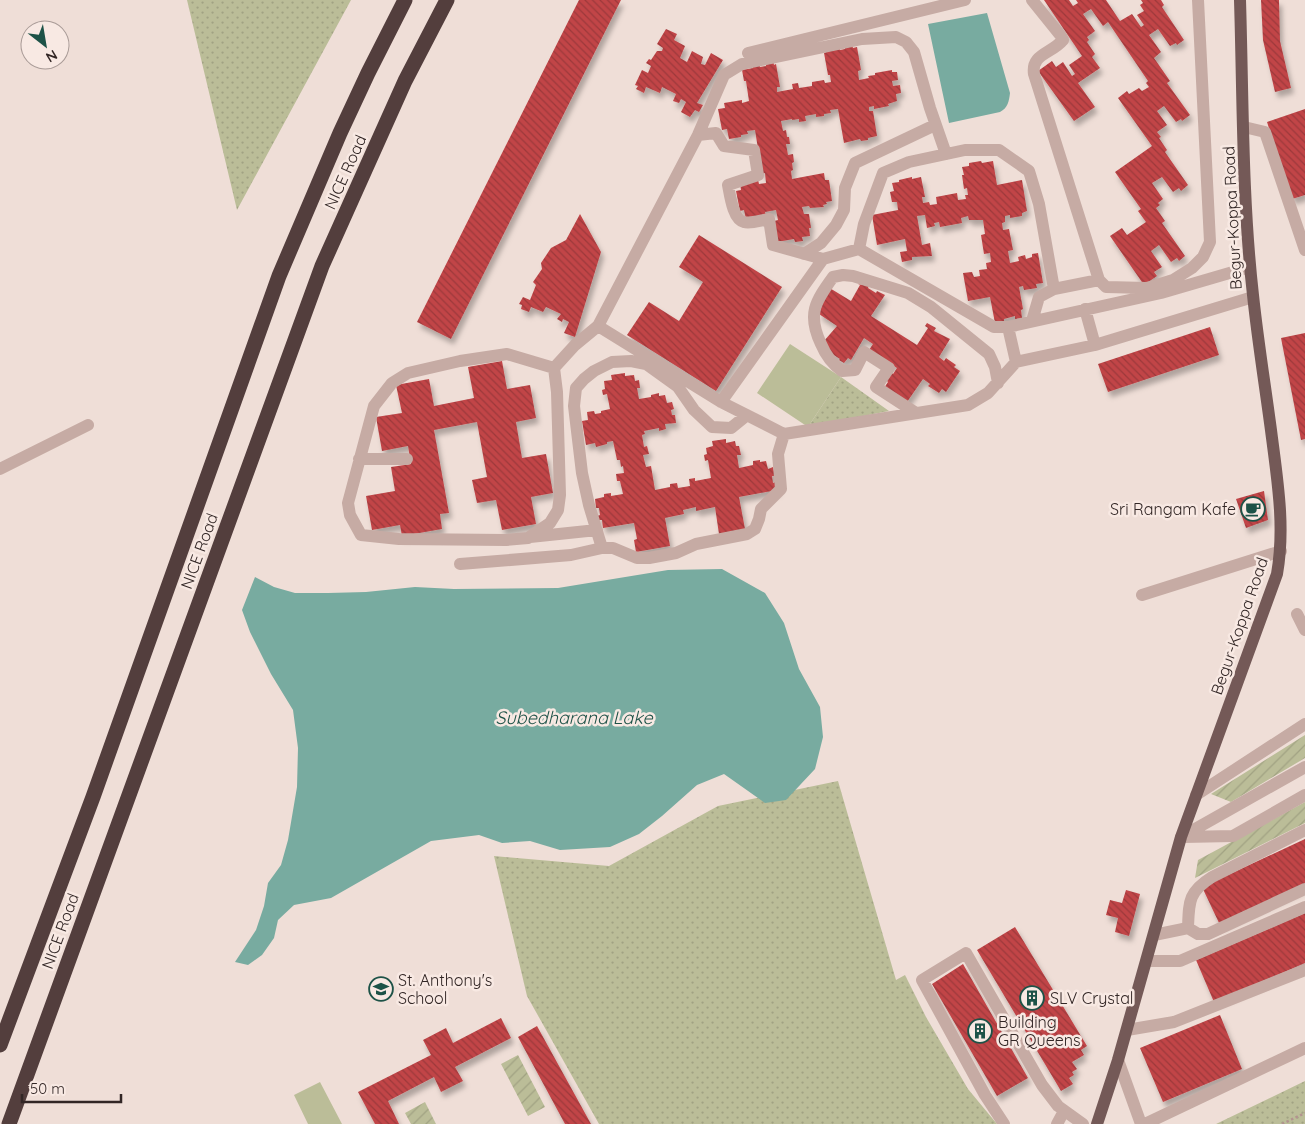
<svg xmlns="http://www.w3.org/2000/svg" width="1305" height="1124" font-family="Quicksand,sans-serif">
	<defs>
		<pattern id="grass-dots" width="8" height="8" patternUnits="userSpaceOnUse" patternTransform="scale(1.25)"><rect width="8" height="8" fill="#bbbd98"/><path d="M2 2h.1M6 6h.1" fill="none" stroke="#a1a283" stroke-width="1.8" stroke-linecap="round"/></pattern>
		<pattern id="garden-furrows" width="10" height="10" patternUnits="userSpaceOnUse" patternTransform="scale(1.25)"><rect width="10" height="10" fill="#bbbd98"/><path d="M-1 1l2-2M0 10L10 0M9 11l2-2" fill="none" stroke="#a1a283"/></pattern>
		<pattern id="building-back-hatch" width="6" height="6" patternUnits="userSpaceOnUse" patternTransform="scale(1.25)"><rect width="6" height="6" fill="#c14447"/><path d="M-1 5l2 2M0 0l6 6M5-1l2 2" fill="none" stroke="#9d393b"/></pattern>
		<filter id="shadow"><feDropShadow dx="3" dy="5.5" stdDeviation="2.5" flood-color="#0004"/></filter>
	</defs>
	<rect width="100%" height="100%" fill="#efded7"/>
	<path fill="url(#grass-dots)" d="M187 0H351L237 210Z
		M841 377 889 411 808 427Z
		M838 781 896 980 905 975 926 1017 968 1089 997 1124H599L527 996 494 856 609 866 718 806Z
		M1305 1081V1124H1216Z"/>
	<path fill="url(#garden-furrows)" d="M1305 735V758L1231 802 1211 794Z
		M1305 802V823L1195 878 1198 860Z
		M518 1055 545 1107 528 1116 501 1064Z
		M425 1102 436 1124H411L405 1113Z"/>
	<path fill="#bbbd98" d="M790 344 841 377 808 427 757 393Z
		M320 1082 342 1124H308L294 1095Z"/>
	<path fill="#78aba0" d="M987 13 1010 93C1009 101 1008 108 1000 112L949 123 928 24Z
		M722 569 765 593 784 623 799 669 820 707 823 737 815 769 786 800 765 803 724 774 697 785 662 816 639 834 610 847 560 850 530 841 502 843 479 835 431 841 331 898 294 905 278 920 274 938 262 955 248 965 235 962 256 930 264 906 268 883 281 865 288 840 297 787 298 748 293 710 271 674 250 632 242 610 255 577 274 587 295 593H328L366 592 415 587 454 589 558 588 668 570Z"/>
	<path fill="url(#building-back-hatch)" filter="url(#shadow)" d="M579 0H621L451 339 417 322Z
		M1044 0H1069L1073 6 1078 3 1076 0H1106L1120 21 1132 14 1141 27 1144 25 1137 15 1144 11 1140 5 1143 3 1141 0H1161L1164 5 1162 7 1184 40 1177 45 1176 43 1170 46 1158 29 1149 35 1161 52 1154 58 1170 81 1167 83 1190 115 1182 121 1181 119 1176 122 1164 106 1157 111 1167 125 1157 132 1161 137 1159 138 1167 150 1165 152 1188 185 1181 191 1179 188 1173 192 1162 177 1152 183 1163 199 1158 203 1160 205 1156 208 1165 221 1162 223 1185 256 1179 261 1177 258 1171 262 1159 245 1151 251 1162 267 1154 272 1157 276 1144 285 1110 236 1122 228 1127 235 1146 222 1138 211 1141 209 1115 172 1152 146 1118 98 1127 91 1129 94 1139 88 1142 91 1149 87 1146 83 1148 81 1108 22 1103 26 1091 9 1083 14 1095 31 1087 37 1089 40 1087 42 1095 54 1092 57 1100 68 1078 83 1095 107 1074 121 1038 71 1052 61 1056 67 1063 62 1072 76 1075 74 1069 65 1082 56Z
		M1261 0H1279L1280 41 1291 88 1275 92 1263 40Z
		M666 29 677 34 674 40 685 46 680 58 687 62 692 51 703 57 701 64 705 65 711 53 723 60 697 103 703 105 699 112 695 110 690 117 681 112 686 102 681 99 679 103 673 101 676 94 662 87 660 93 646 87 644 93 636 89 638 86 635 85 642 70 648 73 651 66 646 63 649 59 651 60 657 51H662L663 48 657 44Z
		M852 45 853 48 857 47 861 70 858 71 859 80 869 78 868 76 875 75V73L892 70V72H897L898 80 892 81 893 86 900 85 901 93 896 94 897 101 888 104 889 106 874 109V106L869 107V111H873L877 136 868 138V140L861 141 860 139 844 143 838 109 830 110 831 113 824 114V116L816 117V114L805 116 806 121 799 122V119L792 120V119L781 121 783 131 786 130 787 137H789L790 144H786L788 155 793 154 794 162 792 163 793 170 791 171 792 179 824 173 825 180H829L832 201 826 202 827 204 823 205 824 207 810 208 809 206 802 207 804 214H809L811 228H809L810 236 802 237 803 241 795 242 794 239 777 242 774 221 778 220 776 210 765 212 766 216 746 219 744 210 740 211 736 191 741 190 740 183 758 180 759 184 766 183 765 173 762 174 755 130 747 131 748 134 741 135V137L729 139 727 129 722 130 718 109 725 108 724 103 742 100V103L749 101 746 81H744L742 70 753 68 752 64 759 63 760 67 766 66V61L773 60 774 65 776 64 780 87H777V92L793 89 792 84 798 83 799 88 812 86V82L824 80 825 83 831 82 830 75H828L824 53 839 47 840 50 845 49V46Z
		M1305 109V195L1292 199 1267 122Z
		M981 161 982 163 993 161 997 185 1022 180 1027 211 1022 213V216L1010 218V215L1005 216V222L1002 223 1003 230 1009 229 1013 250 1008 251 1010 263 1019 261 1018 257 1025 255 1026 259 1032 257V254L1038 253 1043 283 1036 284 1037 288 1024 290 1023 286 1019 287 1023 309 1021 310 1022 318 1015 319V316L1004 319V321L995 323 990 297 968 301 963 273 972 272 974 277 980 276 979 270 987 269 986 263 991 262 990 253 984 254 981 235 985 234 983 220H969L968 216 961 218 962 223 940 227 939 222 934 223 935 226 927 228 925 215 917 216 922 245 930 243 932 256 912 257V260L902 262 900 252 907 251 905 239 877 245 872 215 898 210 897 202H892L890 192 894 191 892 183 899 182V180L912 177V179L921 177 925 197H922L923 203 929 202 930 205 937 204 936 197 957 193 958 200 966 199 965 195H968L967 188 964 189 962 175H964L962 167 969 166V163Z
		M580 214 601 252 575 337 564 333 569 322 563 319 562 322 557 319 561 314 546 307 543 312 531 307 529 312 521 309 522 305 519 304 523 297 530 300 536 285 533 282 542 269 541 263 551 248 566 240Z
		M699 235 782 287 716 391 627 335 649 302 679 321 703 282 679 267Z
		M858 284 869 286 868 288 876 293 877 291 885 295 871 316 917 345 928 328 925 326 927 323 936 328 934 331 950 339 939 357 944 361 946 358 956 365 954 367 960 371 946 392 942 389 939 393 928 386 930 384 923 379 907 402 884 388 888 382 886 380 891 372 893 374 897 368 869 350 873 344 864 338 851 360 848 358 844 363 839 360 840 359 823 348 824 341 837 326 819 314 828 287 851 301 860 285Z
		M1210 327 1219 355 1108 392 1098 364Z
		M1305 333V439L1301 440 1281 338Z
		M502 361 507 389 530 385 536 418 516 422 522 458 546 454 553 493 531 497 536 524 502 530 496 500 477 503 472 480 487 477 477 422 434 430 449 513 440 514 442 529 402 536 400 525 372 530 366 496 395 491 391 467 411 464 408 446 382 451 376 417 402 413 396 385 429 379 434 406 474 398 468 367Z
		M625 373V376L634 375 635 381 639 380 640 388H637L639 399 651 397V395L659 393V396L665 395 667 403 672 402 674 409 671 410 672 415H675L676 423 665 424 666 429 659 431V428L644 431 645 434 642 435 644 447 647 446 649 454 643 455 646 467 651 466 655 490 670 487V484L677 483 678 488 690 486 689 479 695 478V481L711 478 708 460 705 461 704 455 707 454 706 448 713 446 712 441 726 439V443L735 441 736 446H739L741 455H737L739 468 753 465V461L760 460V462L766 461 768 469 773 467 775 476H772L773 483 776 482 777 490 739 497 745 529 719 534 715 507 696 511V507L683 510 684 514 665 518 670 546 636 552 634 540 637 539 634 523 603 528 602 520H598L597 516 600 515 599 508H596L595 499 604 497V494L611 493V496L623 494 620 481H617L616 474 624 473 623 466 621 467 620 460H617L613 441 607 442V444L596 447 595 443 586 445 582 421 588 420 587 412 594 411 595 414 601 413V411L610 409 607 394 603 395 602 390 605 389 604 381 612 380 611 375Z
		M1264 491 1268 520 1246 528 1236 499Z
		M1305 839V886L1220 925 1202 887Z
		M1126 890 1140 894 1129 936 1115 932 1118 918 1106 915 1110 900 1122 903Z
		M1305 913V963L1214 1002 1196 960Z
		M1015 927 1087 1046 1081 1050 1084 1055 1072 1062 1077 1069 1072 1072 1074 1075 1069 1078 1073 1084 1061 1091 977 950Z
		M963 964 1028 1078 997 1096 932 984Z
		M1220 1015 1242 1069 1163 1102 1140 1048Z
		M501 1018 511 1038 455 1067 463 1081 441 1092 434 1077 388 1101 399 1124H375L358 1092 431 1055 423 1040 446 1028 453 1043Z
		M537 1026 591 1124H565L518 1037Z"/>
	<g fill="none" stroke-linecap="round" stroke-linejoin="round">
		<path stroke="#b2948f" stroke-width="2.5" stroke-dasharray="2.5 2.5" stroke-linecap="butt" d="M1282 1124 1305 1113"/>
		<path stroke="#c6aba4" stroke-width="12" d="M1032 0 1061 36 1063 40C1051 54 1031 54 1034 74L1099 280 1054 289
			M748 53 965 0
			M1244 127 1265 132 1305 250
			M698 135 716 133 724 146 754 150 758 175 728 185C730 195 733 220 744 222 751 224 761 220 769 219L773 245 823 259 859 249 994 327H1008L1161 293 1250 267
			M859 249 864 224 883 173 909 162 965 150H999L1029 171 1039 204 1054 289 1039 297 1032 321
			M804 254 821 243 836 225 844 210 845 188 855 163 935 125
			M1099 280 1106 287 1147 288 1173 280 1192 268 1203 257 1210 242 1198 0
			M1085 309 1095 345
			M598 326 721 402 784 434 968 405 988 393 1016 362 1095 345 1253 297
			M1008 327 1016 362
			M554 368 507 354 460 361 408 373 392 383 374 406 348 503 350 515 361 535 399 539 506 540 528 538 550 523 558 510 560 495 557 392 554 368 575 345 598 326 698 135 724 75 742 64 862 39 896 37 906 42 914 52 930 108 946 154
			M721 402 823 259
			M916 413 876 387 889 368 864 352 855 370 842 371C832 364 826 356 821 344 807 314 815 302 833 277L843 275 853 276 908 293 931 307 989 354 995 367 998 383
			M359 459H407
			M0 469 88 425
			M530 537 597 530
			M602 548 589 505 582 473 574 406 576 388 584 379 594 371 612 362 631 361 646 364 678 387 694 410 712 427 731 428 747 415
			M460 564 571 555 602 548H613L637 558H649L676 553 696 544 747 534 755 529 759 519 761 509 781 489 778 454 784 434
			M1142 595 1281 551
			M1297 614 1305 630
			M1196 795 1305 724
			M1181 837 1305 767
			M1183 837 1233 836 1305 795
			M1188 928C1189 902 1188 892 1212 877L1305 830
			M1154 935 1188 928 1198 934H1208L1305 889
			M1147 961H1180L1305 907
			M1127 1030 1174 1022 1305 970
			M1118 1060 1141 1124
			M1004 1124 985 1095 922 980 966 953 1042 1085 1058 1106 1083 1124
			M1057 1124 1064 1111
			M1145 1124 1305 1048"/>
		<path stroke="#745957" stroke-width="12" d="M1097 1124 1118 1060 1181 837 1277 574C1285 529 1278 484 1272 438 1266 391 1258 343 1253 295 1242 198 1243 98 1240 0"/>
		<path stroke="#533e3d" stroke-width="15" d="M0 1045 93 797 279 276 340 133 368 73 405 0
			M9 1124 322 266 405 81 447 0"/>
	</g>
	<defs>
		<g id="cafe-ring" transform="scale(1.25)"><circle r="9.5" fill="#f8e9e3" stroke="#1d5247" stroke-width="1.5"/><path d="M-5.5-4.5H6V0H3Q3 3.5 0 3.5H-2.5Q-5.5 3.5-5.5 0ZM3-3.2v2h1.7v-2ZM-6 4.5H4V6H-6Z" fill="#1d5247"/></g>
		<g id="school-ring" transform="scale(1.25)"><circle r="9.5" fill="#f8e9e3" stroke="#1d5247" stroke-width="1.5"/><path d="M0-5L7-2L0 1L-7-2ZM-4 1L0 2.5L4 1V4Q0 6-4 4Z" fill="#1d5247"/></g>
		<g id="building-ring" transform="scale(1.25)"><circle r="9.5" fill="#f8e9e3" stroke="#1d5247" stroke-width="1.5"/><path d="M-4-6H4V6H1V3H-1V6H-4ZM-2.5-4.3h1.7v1.8h-1.7ZM.8-4.3h1.7v1.8H.8ZM-2.5-1h1.7V.8h-1.7ZM.8-1h1.7V.8H.8Z" fill="#1d5247"/></g>
	</defs>
	<g fill-rule="evenodd">
		<use href="#cafe-ring" x="1253" y="509"/>
		<use href="#school-ring" x="381" y="989"/>
		<use href="#building-ring" x="1032" y="998"/>
		<use href="#building-ring" x="980" y="1031"/>
	</g>
	<g text-anchor="middle" stroke-width="5" stroke-linejoin="round" paint-order="stroke">
		<g font-size="16" fill="#322625" stroke="#f8e9e3">
			<text transform="translate(345 172) rotate(-66)" y="6">NICE Road</text>
			<text transform="translate(1232 218) rotate(-93)" y="6">Begur-Koppa Road</text>
			<text transform="translate(199 551) rotate(-70)" y="6">NICE Road</text>
			<text transform="translate(1239 626) rotate(-71)" y="6">Begur-Koppa Road</text>
			<text transform="translate(60 931) rotate(-70)" y="6">NICE Road</text>
		</g>
		<g font-size="16" fill="#322625" stroke="#f8e9e3" text-anchor="start">
			<text x="1236" y="515" text-anchor="end">Sri Rangam Kafe</text>
			<text x="398" y="986">St. Anthony's<tspan x="398" dy="18">School</tspan></text>
			<text x="1050" y="1004">SLV Crystal</text>
			<text x="998" y="1028">Building<tspan x="998" dy="18">GR Queens</tspan></text>
		</g>
		<g font-size="18" font-style="italic" fill="#1d5247" stroke="#f8e9e3">
			<text x="574" y="724">Subedharana Lake</text>
		</g>
	</g>
	<g transform="translate(45 45) rotate(149)"><circle r="24" fill="#f8e9e3" stroke="#a99b97"/>
	<path d="M0-4L9 19L0 12L-9 19Z" fill="#1d5247"/>
	<text y="-8" font-size="14" font-weight="bold" text-anchor="middle" fill="#322625">N</text>
	</g>
	<path d="M22 1094v8h99v-8" fill="none" stroke="#322625" stroke-width="2.5"/>
	<text x="30" y="1094" font-size="15" fill="#322625" stroke="#f8e9e3" stroke-width="4" paint-order="stroke">50 m</text>
</svg>
